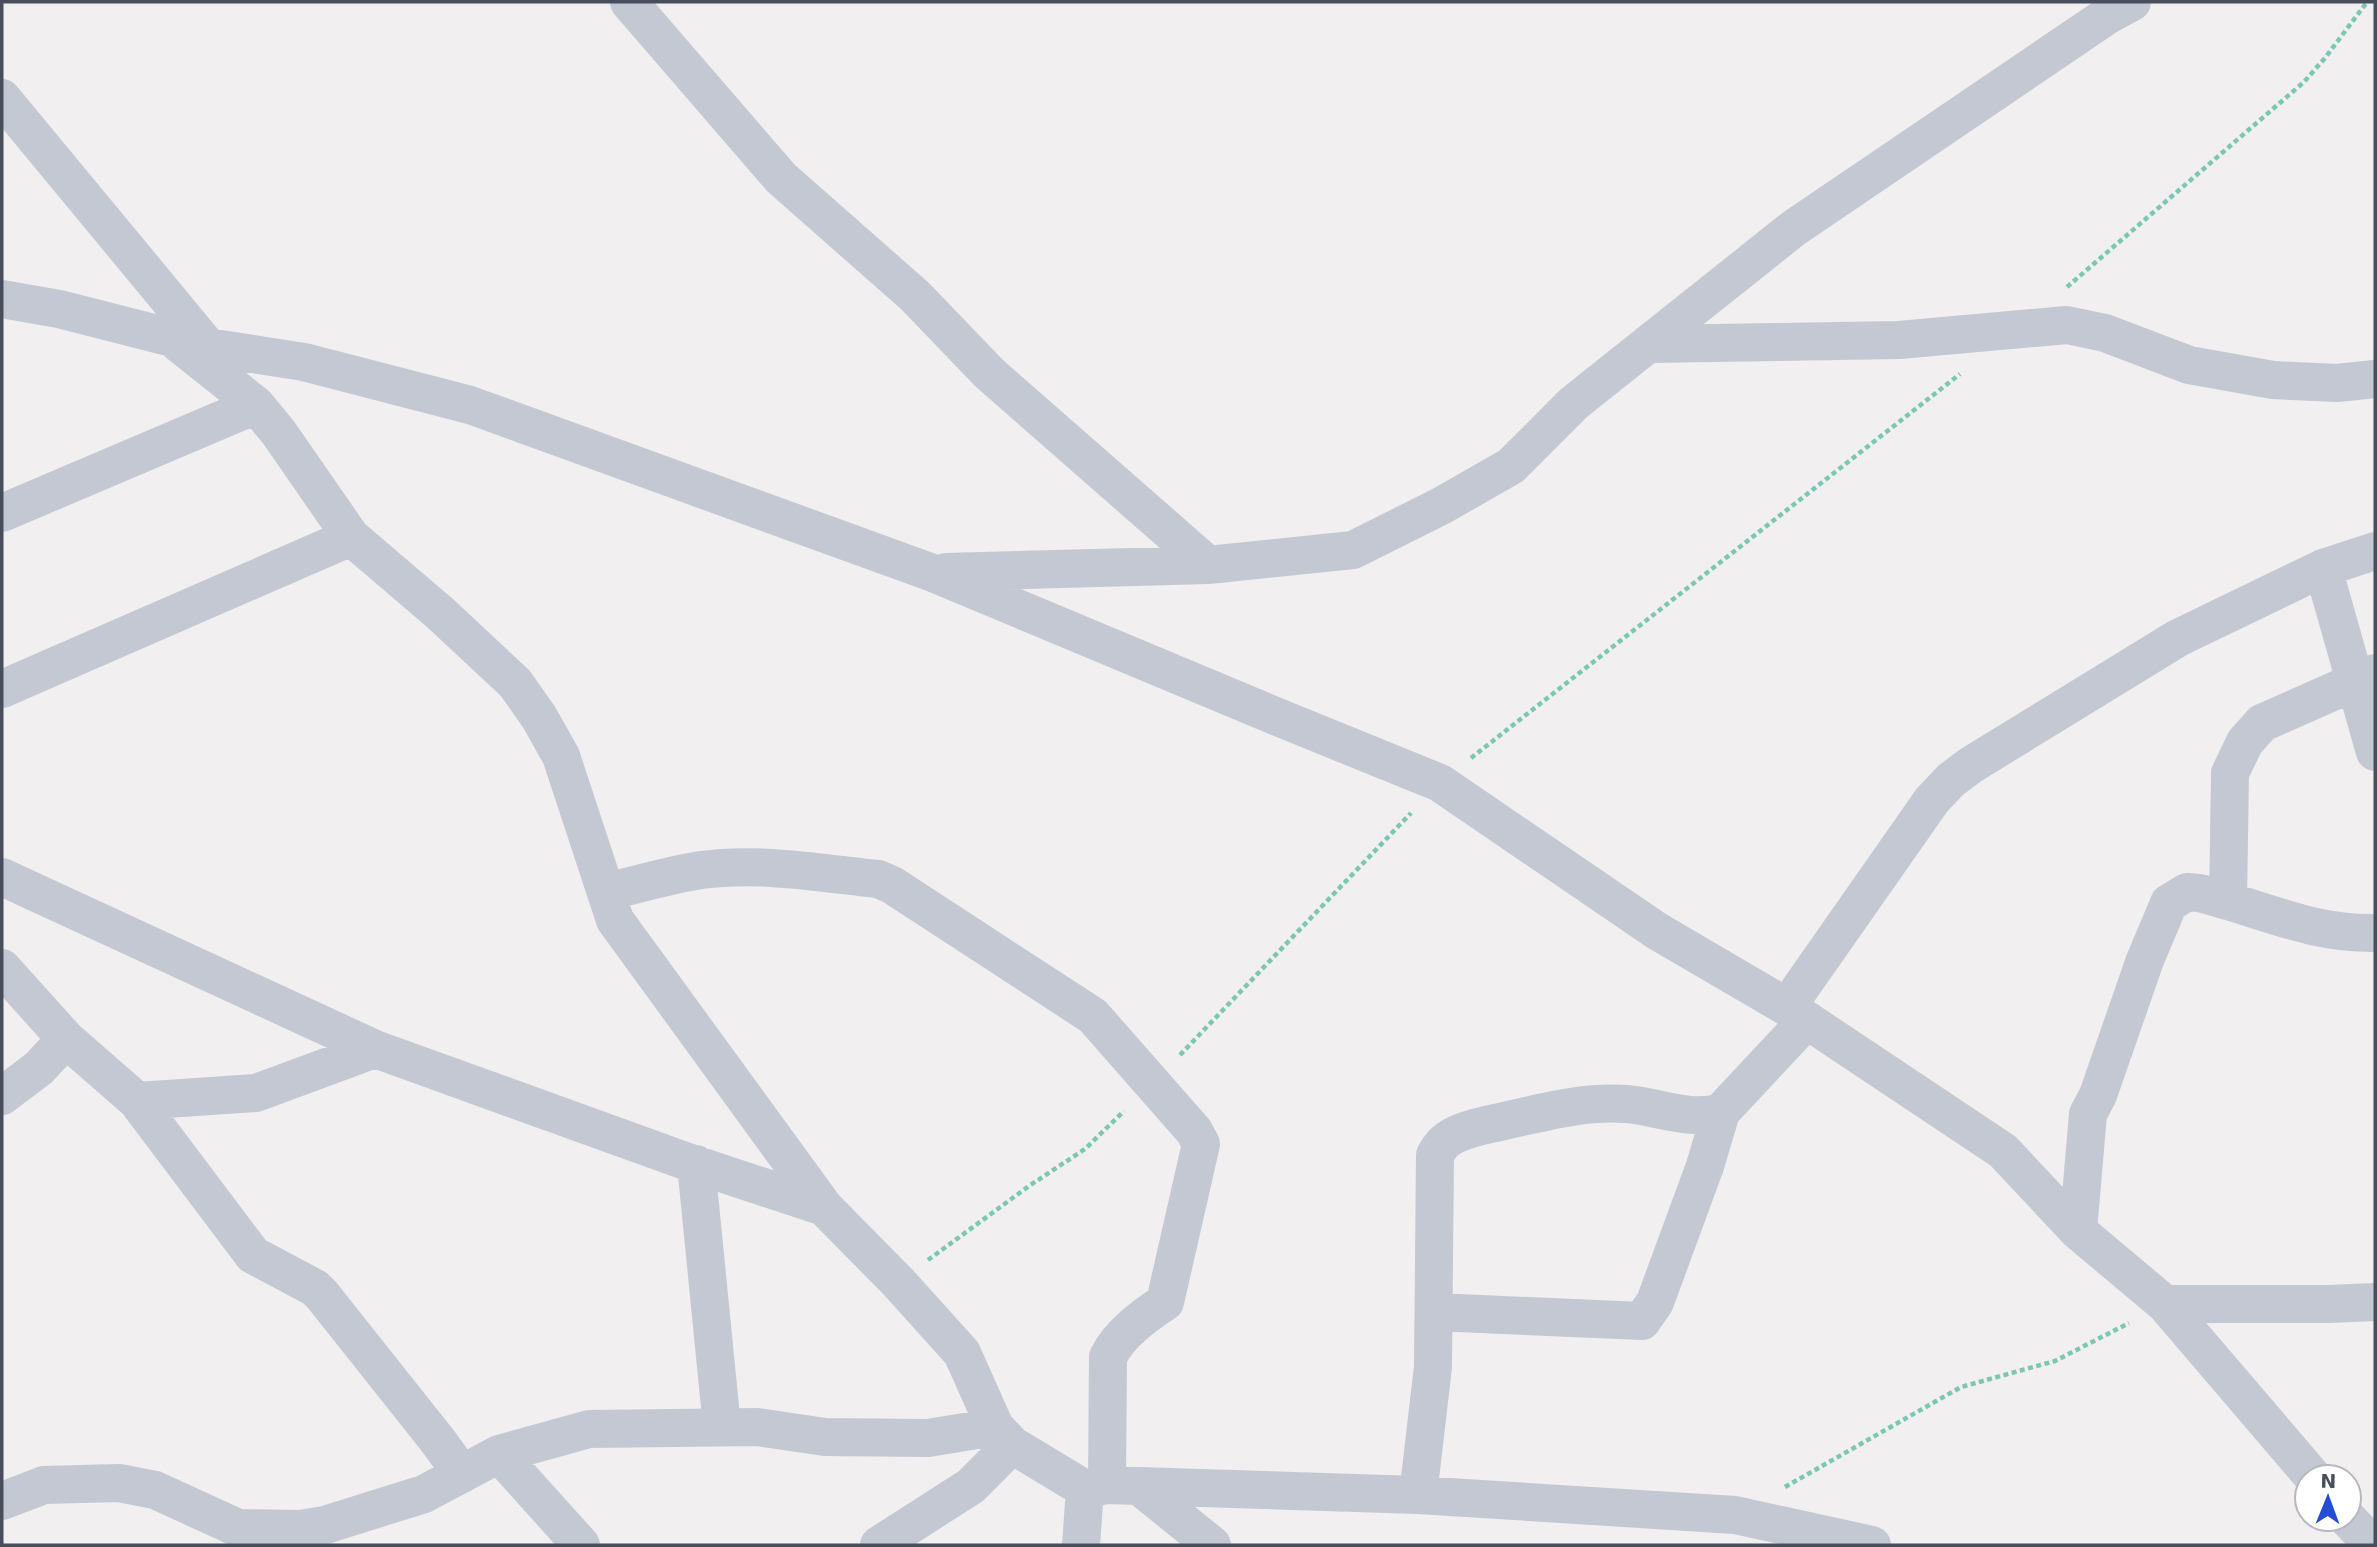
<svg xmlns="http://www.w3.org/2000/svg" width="2377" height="1547" font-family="'DejaVu Sans',sans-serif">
	<rect width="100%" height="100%" fill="#f1efef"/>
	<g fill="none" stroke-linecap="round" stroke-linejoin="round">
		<path stroke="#7ac7b2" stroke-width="4.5" stroke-dasharray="5 3.5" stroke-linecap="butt" d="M2067 287 2304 82 2325 58 2367 2
			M1471 758 1960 374
			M1180 1055 1411 813
			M928 1260 1029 1186 1085 1149 1124 1111
			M1785 1487 1961 1387 2055 1361 2129 1323"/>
		<path stroke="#c3c8d3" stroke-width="38" d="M629 2 781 178 915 296 989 373 1208 565
			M2 98 208 347
			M2 299 59 309 208 347 304 362 470 405 933 573 1285 720 1440 783 1657 931 1787 1007 2003 1151 2078 1231 2165 1304 2313 1477
			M178 343 256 405 279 433 351 537 440 613 515 683 539 717 561 756 615 920 824 1207 898 1282 962 1353 995 1427 1012 1445 1085 1489 1107 1485 1139 1486 1212 1545
			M1648 344 1899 340 2067 325 2105 333 2189 365 2273 380 2337 383 2375 379
			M2 513 256 405
			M2323 568 2375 752
			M946 572 1208 565 1353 550 1441 506 1511 466 1574 403 1794 228 2108 15 2132 2
			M2 689 351 537
			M2 877 375 1049 688 1162 824 1207
			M607 892C638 884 670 875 701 870 760 862 819 873 878 879L892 885 1093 1016 1194 1131 1201 1144 1165 1302C1144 1316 1119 1334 1108 1357L1107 1485
			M2228 901 2230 773 2245 742 2262 723 2375 673
			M2 968 66 1039 137 1101 253 1255 315 1288 322 1295 438 1441 462 1474
			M1787 1007 1932 800 1951 780 1971 765 2178 638 2323 568 2375 551
			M2 1096 39 1068 66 1039
			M137 1101 256 1093 375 1049
			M696 1164 722 1427
			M2078 1231 2088 1114 2098 1095 2145 960 2169 903 2187 892 2199 893C2261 908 2309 934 2375 933
			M2165 1304H2328L2375 1302
			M1435 1312 1642 1321 1655 1302 1705 1166 1721 1112
			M499 1454 581 1545
			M1139 1486 1418 1495 1735 1515 1872 1545
			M1418 1495 1433 1367 1435 1155C1440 1146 1444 1141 1453 1136 1468 1128 1487 1125 1504 1121 1545 1112 1584 1101 1626 1104 1656 1106 1691 1122 1721 1112L1807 1020
			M2 1501 44 1485 119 1483 155 1490 238 1528 300 1529 325 1525 424 1494 499 1454 589 1429 757 1427 825 1437 928 1438 995 1427
			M2348 1519 2373 1545
			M879 1545 971 1486 1012 1445
			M1081 1545 1085 1489"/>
	</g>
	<rect width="2377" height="1547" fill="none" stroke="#484e5b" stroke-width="7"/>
	<g transform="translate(2328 1498) rotate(1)"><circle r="33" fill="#ffffff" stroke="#b6b8bd" stroke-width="2"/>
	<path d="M0-5L12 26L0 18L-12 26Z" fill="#254dd4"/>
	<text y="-10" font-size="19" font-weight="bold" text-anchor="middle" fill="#484e5b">N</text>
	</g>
</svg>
